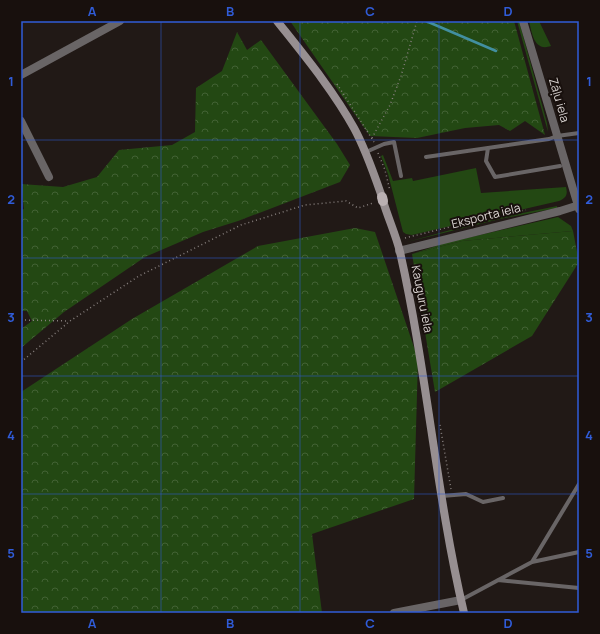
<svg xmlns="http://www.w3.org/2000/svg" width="600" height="634" font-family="Manrope,sans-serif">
	<defs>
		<pattern id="forest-crowns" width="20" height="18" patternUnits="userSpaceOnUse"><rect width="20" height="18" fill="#234813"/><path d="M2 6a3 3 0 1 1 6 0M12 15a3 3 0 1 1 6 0" fill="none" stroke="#426234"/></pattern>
	</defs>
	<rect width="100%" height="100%" fill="#211916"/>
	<path fill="#234813" d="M517 21H519L547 123 548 132Z
		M529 21H539L551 46C534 52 532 33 529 21Z
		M383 155 393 181 412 178 413 181 418 180 476 168 481 193 566 187C568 195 566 198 559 201L412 235 406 234 403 232 388 174 381 156Z
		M557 206V208L500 219 407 242 483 221Z
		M558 217 571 226 573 231 462 241 412 254 445 243Z"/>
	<path fill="url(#forest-crowns)" d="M290 21H514L545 135 525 121 510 131 499 125 465 128 417 138 370 136Z
		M237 32 247 50 261 40 337 144 350 165 340 182 238 221 203 232 145 257 64 312 21 348V329L32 321 27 311H21V210L24 209 21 184 63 187 97 177 119 150 172 145 195 132 196 88 222 71Z
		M355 228 375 232 418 359 414 499 312 534 322 613H21V392L132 319 258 246Z
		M573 231 579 262 532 336 435 392 412 254 462 241Z"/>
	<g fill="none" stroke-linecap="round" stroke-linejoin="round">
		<path stroke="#428fa0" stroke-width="2.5" d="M426 21 496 51"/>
		<path stroke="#867f7d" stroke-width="1.5" stroke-dasharray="1 3" stroke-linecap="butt" d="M337 84 374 142
			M372 138 390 105 401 76 417 21
			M378 153 385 170 390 191
			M405 238 502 214 526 210
			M21 320 69 321
			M21 362 70 321 139 276 241 225 305 205 346 201 358 208 373 203
			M440 425 451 489"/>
		<path stroke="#696566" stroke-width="4" d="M488 148 486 161 495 177 560 166
			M366 152 384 144 394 142 401 176
			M426 157 549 139 557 136 579 133
			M442 496 466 494 483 502 503 498
			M532 562 579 552
			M498 580 579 588
			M461 600 532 562 579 484"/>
		<path stroke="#696566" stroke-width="8" d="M523 21 579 209
			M21 121 49 177
			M399 251 560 211 579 205
			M394 613 461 600"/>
		<path stroke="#696566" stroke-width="8" d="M21 75 120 21"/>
		<path stroke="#978f91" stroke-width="8" d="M277 21C304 55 333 90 354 128 366 150 374 174 382 197
			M383 201C388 218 396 235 400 252 427 371 436 494 464 613"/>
		<path stroke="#bab0b2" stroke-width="10" d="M382 197 383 201"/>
	</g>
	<path fill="none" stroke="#305cd8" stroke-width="1" stroke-opacity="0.55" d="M161 21V613M300 21V613M439 21V613M21 140H579M21 258H579M21 376H579M21 494H579"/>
	<g text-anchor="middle" stroke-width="4" stroke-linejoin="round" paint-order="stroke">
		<g font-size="12" fill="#ddd7d5" stroke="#18100d">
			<text transform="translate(559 100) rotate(74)" y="4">Zāļu iela</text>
			<text transform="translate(486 216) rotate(-14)" y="4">Eksporta iela</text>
			<text transform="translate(422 299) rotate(79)" y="4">Kauguru iela</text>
		</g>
	</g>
	<rect width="600" height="634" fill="none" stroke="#18100d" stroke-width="44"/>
	<rect x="22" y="22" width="556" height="590" fill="none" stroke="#305cd8" stroke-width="1.5"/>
	<g font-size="13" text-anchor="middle" font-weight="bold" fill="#305cd8">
		<text x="92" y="16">A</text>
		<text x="230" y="16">B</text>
		<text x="370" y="16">C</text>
		<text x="508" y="16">D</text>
		<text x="11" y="86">1</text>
		<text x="589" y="86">1</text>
		<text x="11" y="204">2</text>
		<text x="589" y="204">2</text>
		<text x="11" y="322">3</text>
		<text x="589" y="322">3</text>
		<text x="11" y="440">4</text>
		<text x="589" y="440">4</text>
		<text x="11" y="558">5</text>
		<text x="589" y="558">5</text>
		<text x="92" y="628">A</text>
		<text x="230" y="628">B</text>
		<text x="370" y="628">C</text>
		<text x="508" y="628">D</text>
	</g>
</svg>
